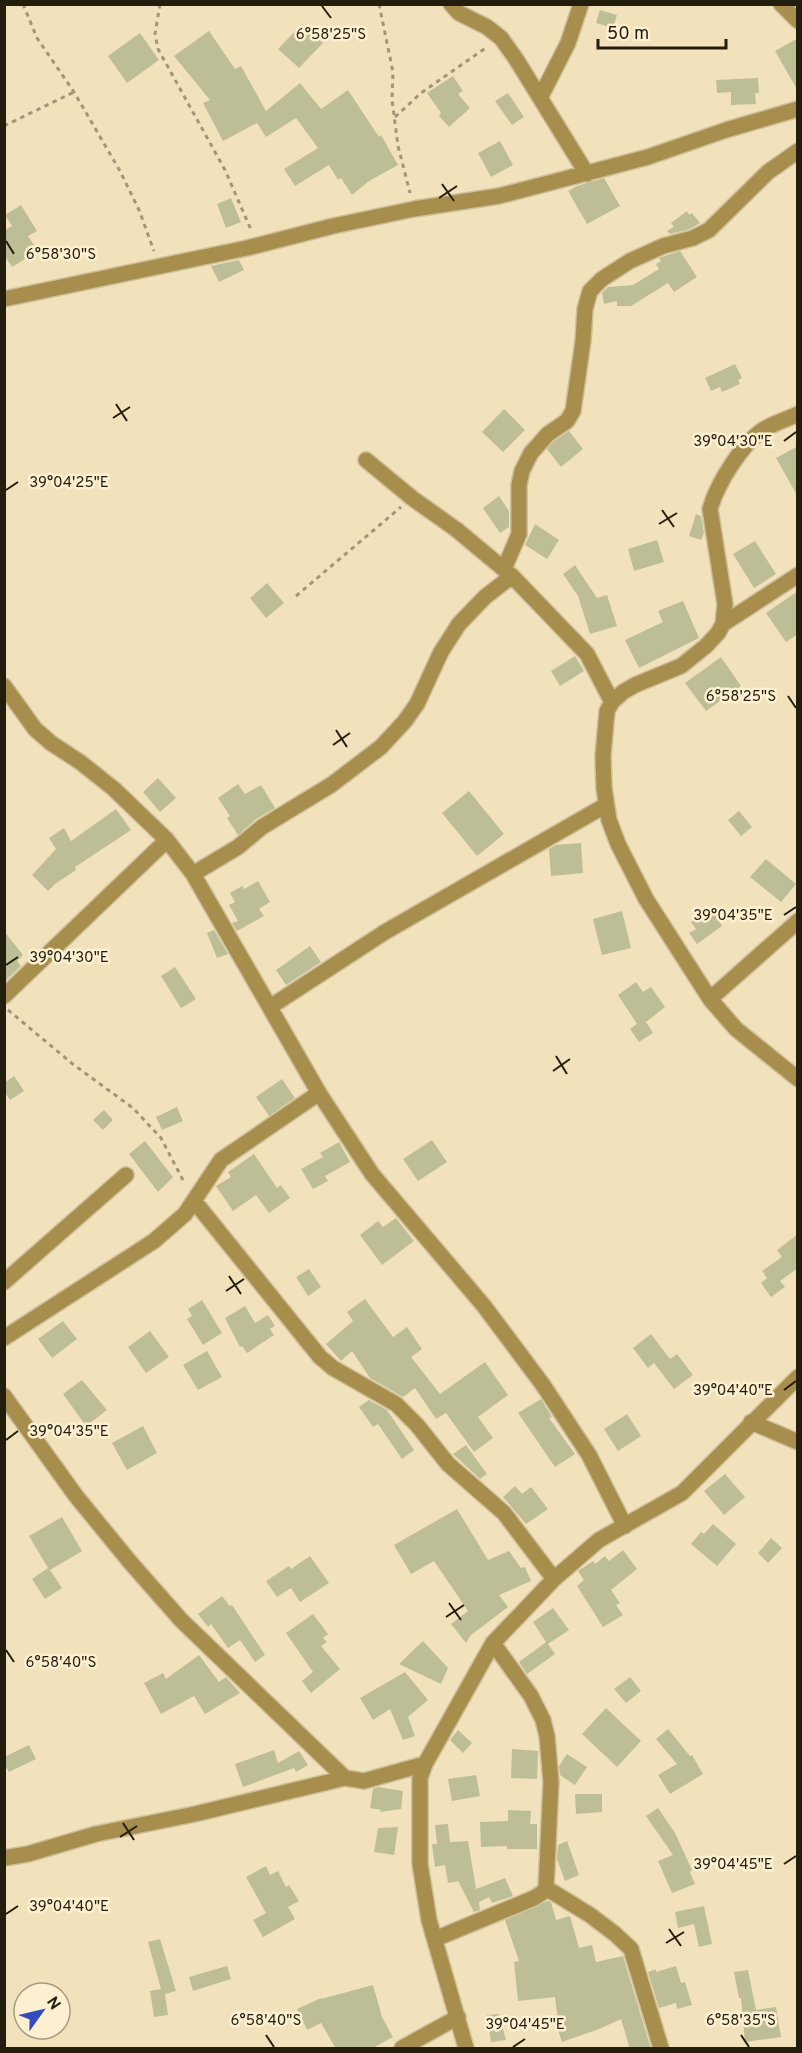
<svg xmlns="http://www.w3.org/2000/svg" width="802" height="2053" font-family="Overpass,sans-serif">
	<rect width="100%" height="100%" fill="#f2e2bb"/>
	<path fill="#bdbe96" d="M600 10 617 15 613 28 596 23Z
		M302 24 323 43 299 68 278 49Z
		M209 31 235 69 241 66 266 111 300 83 321 109 348 90 379 137 381 135 398 165 369 181 352 195 341 178 338 180 329 165 295 186 284 169 318 148 296 118 266 137 257 123 223 141 203 103 210 100 174 56Z
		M140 33 159 60 127 83 108 56Z
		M798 38V91L775 51Z
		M453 76 463 91 458 94 470 108 449 127 439 116 441 113 427 93Z
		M758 78 759 93H755L756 104 731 105V92L717 93 716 80Z
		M508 93 524 117 512 125 495 101Z
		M500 141 513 165 491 177 478 153Z
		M604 178 620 206 587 224 568 191 577 186Z
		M231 198 241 222 226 228 217 204Z
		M21 205 37 231 28 236 38 251 12 267 4 255V231L12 226 5 215Z
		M687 211 689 215 692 213 700 223 690 229 670 234 667 231 674 227 671 223Z
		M680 251 697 277 674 292 668 283 631 306H617V301L604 304 602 293 608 287 633 285 659 269 656 264 661 261 659 258Z
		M239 260 244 270 219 282 211 266Z
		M735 364 742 378 738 380 740 384 722 392 720 387 711 391 705 378Z
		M504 409 525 430 503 452 482 432Z
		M569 431 583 449 561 467 547 449 554 441Z
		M798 446V497L776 458Z
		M499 496 509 511V527L500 533 483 508Z
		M696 514 701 516 704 533 701 540 689 536Z
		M535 524 559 540 547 559 525 545Z
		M657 540 664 562 634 571 628 549Z
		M755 541 776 574 754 588 733 554Z
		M575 565 597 598 607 595 617 626 590 634 578 596 563 574Z
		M267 583 284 603 266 618 250 598Z
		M798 591V634L786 642 766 613Z
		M683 601 699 638 639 668 625 640 663 622 658 611Z
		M575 656 584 671 560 686 551 671Z
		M721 657 741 686 706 711 685 683Z
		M158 778 176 798 160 812 143 792Z
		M238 784 245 794 261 785 275 808 256 819 238 835 227 818 230 816 218 798Z
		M469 791 504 834 477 856 442 813Z
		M116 809 131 830 75 867 76 870 55 884 48 891 32 875 56 849 49 838 64 828 71 841Z
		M739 811 752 827 741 836 728 820Z
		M581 843 583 873 551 876 549 849 556 845Z
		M766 859 796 884 781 902 750 877Z
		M258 881 270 902 259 909 264 916 237 931 232 923 238 921 229 905 235 902 230 893 242 886 244 889Z
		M711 908 722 926 697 944 689 933 696 929 691 922Z
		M622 911 631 948 602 955 593 919Z
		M214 930 228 954 217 958 207 933Z
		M4 931 23 955 17 961 21 966 4 982Z
		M310 946 321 962 286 985 276 970Z
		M175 967 196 999 181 1008 161 976Z
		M636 982 643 992 651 987 665 1007 646 1022 653 1033 639 1042 630 1029 637 1024 618 995Z
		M14 1076 24 1091 10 1100 4 1091V1083Z
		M282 1079 295 1098 269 1116 256 1097Z
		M177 1107 183 1121 162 1130 156 1117Z
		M104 1110 113 1120 103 1130 93 1120Z
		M432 1140 447 1162 418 1181 403 1159Z
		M145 1141 173 1177 158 1192 129 1154Z
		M339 1142 350 1162 325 1176 328 1181 313 1189 301 1169 323 1157 320 1153Z
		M254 1154 277 1188 281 1185 290 1198 269 1213 256 1195 233 1211 216 1186 231 1177 228 1172Z
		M396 1218 414 1241 382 1265 360 1235 378 1221 383 1227Z
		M798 1234V1268L780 1281 785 1287 771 1297 761 1283 767 1278 762 1271 782 1257 777 1250Z
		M309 1269 321 1287 308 1296 296 1277Z
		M365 1299 393 1337 407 1327 422 1349 411 1357 440 1394 485 1362 508 1395 478 1417 493 1438 474 1452 446 1413 436 1419 415 1388 403 1397 370 1378 352 1351 341 1361 326 1344 353 1321 347 1312Z
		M202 1300 222 1333 203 1345 187 1319 192 1316 188 1309Z
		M245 1306 255 1323 268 1315 275 1326 270 1329 274 1335 247 1353 242 1346 240 1347 225 1318Z
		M63 1321 77 1339 52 1358 38 1339Z
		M150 1331 169 1357 146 1373 128 1347Z
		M651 1334 670 1359 677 1354 693 1375 674 1389 654 1363 648 1368 633 1348Z
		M207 1351 222 1377 198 1390 183 1365Z
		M82 1380 107 1410 86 1426 63 1394Z
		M541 1399 552 1417 549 1418 575 1454 555 1467 518 1413Z
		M369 1400 387 1410 414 1450 402 1459 378 1424 373 1427 359 1407Z
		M627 1414 641 1436 618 1451 604 1429Z
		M143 1426 157 1453 127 1470 112 1443Z
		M466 1445 487 1474 480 1479 453 1454Z
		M725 1474 745 1497 724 1515 704 1491Z
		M515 1486 522 1494 531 1487 548 1509 526 1524 503 1497Z
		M457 1509 488 1560 509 1551 521 1568 525 1567 531 1581 499 1595 508 1607 471 1635 466 1643 451 1624 468 1611 434 1561 411 1574 394 1545Z
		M62 1517 82 1551 50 1570 62 1588 45 1599 32 1579 48 1568 29 1536Z
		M713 1524 736 1544 717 1566 691 1544 701 1532 704 1534Z
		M771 1538 782 1548 768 1563 758 1553Z
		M623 1550 637 1569 611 1590 620 1603 616 1605 623 1615 603 1627 577 1586 584 1580 578 1571 593 1561 595 1564 605 1556 609 1561Z
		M310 1556 329 1583 300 1602 291 1588 277 1597 266 1581 289 1566 291 1569Z
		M222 1596 230 1606 232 1605 265 1655 255 1662 240 1640 228 1648 211 1624 208 1627 198 1614Z
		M553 1608 569 1630 548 1644 555 1654 527 1674 519 1662 546 1642 533 1622Z
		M313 1614 328 1634 323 1638 327 1642 321 1646 340 1669 311 1693 302 1681 313 1672 286 1633Z
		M423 1641 448 1668 441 1684 399 1664Z
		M199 1655 219 1682 226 1677 240 1693 205 1714 194 1696 161 1714 144 1683 163 1673 166 1679Z
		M405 1672 428 1700 408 1717 415 1736 403 1740 390 1709 373 1720 360 1698Z
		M630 1677 641 1691 626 1703 614 1689Z
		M606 1708 641 1741 617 1767 582 1734Z
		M668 1729 690 1756 692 1755 703 1774 670 1794 658 1775 677 1764 656 1739Z
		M458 1730 472 1743 463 1753 450 1740Z
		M29 1745 36 1759 9 1772 4 1764V1757Z
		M512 1749 538 1751 537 1779 511 1778Z
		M274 1750 278 1763 299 1751 308 1765 296 1772 294 1768 243 1787 235 1764Z
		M567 1754 587 1767 575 1785 560 1775 559 1766Z
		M476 1775 480 1796 452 1801 448 1779Z
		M378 1787 403 1791 401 1809 380 1812 381 1810 370 1808 373 1789Z
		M575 1794H602V1812L576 1814Z
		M658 1808 675 1833 692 1870 690 1872 695 1884 672 1893 658 1861 673 1855 646 1816Z
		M508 1810 531 1811 530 1824H537V1849H507V1846L481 1847 480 1822 508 1821Z
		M448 1824 450 1842 468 1841 476 1889 505 1878 513 1896 492 1903 489 1897 479 1902 480 1910 474 1912 458 1881 448 1883 445 1865 435 1867 432 1844H437L435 1825Z
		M398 1827 394 1855 374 1852 378 1828Z
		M567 1841 579 1875 565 1881 557 1859 558 1845Z
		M266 1866 270 1875 278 1871 286 1887 289 1885 299 1901 288 1907 295 1919 263 1937 253 1920 266 1913 246 1877Z
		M548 1901 551 1902 556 1920 570 1916 579 1948 592 1945 596 1962 623 1956 651 2049H630L621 2019 599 2029 562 2042 555 2021 558 2020 555 1997 518 2001 514 1962 519 1961 505 1920Z
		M704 1906 712 1944 699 1947 694 1924 678 1928 675 1912Z
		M160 1939 176 1991 165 1994 168 2015 154 2017 150 1991 161 1989 148 1942Z
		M227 1966 231 1979 193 1991 189 1977Z
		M676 1966 681 1983 685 1982 692 2005 677 2009 676 2003 659 2008 648 1972 656 1969V1972Z
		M748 1970 756 2010 776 2007 781 2037 745 2042 741 1998H739L734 1972Z
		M373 1985 382 2017 393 2037 371 2049H336L321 2023 307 2030 297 2009 321 1998V1999Z
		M499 2014 506 2040 491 2042 487 2015Z"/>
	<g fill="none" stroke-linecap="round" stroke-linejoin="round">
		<g stroke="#cdbf9c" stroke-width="18">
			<path id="minor" d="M451 4 459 13 487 27 501 38 516 59 587 174
				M781 4 798 21
				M540 98 568 43 581 4
				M4 299 247 248 333 226 414 209 499 196 648 157 726 130 798 109
				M798 414C788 419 777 422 768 427 744 439 717 484 710 509L725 604 723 624 718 633 706 646 681 666 635 685 623 692 612 702 607 711 603 756 604 788 609 820 618 844 646 899 710 999 736 1029 798 1079
				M366 460 412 498 457 530 512 576 587 654 612 702
				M504 569 519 534V485L522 471 531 453 548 434 567 421 573 411 583 341 585 309 590 291 602 279 630 261 663 246 693 238 709 230 768 172 798 151
				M723 624 798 575
				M4 686 35 729 51 743 80 762 114 789 167 840 193 874 319 1093 372 1174 484 1306 543 1385 589 1455 625 1526
				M193 874 238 847 262 827 331 785 381 747 405 721 417 704 441 652 459 624 485 597 512 576
				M4 996 167 840
				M710 999 798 921
				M270 1007 385 932 606 805
				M195 1202 320 1357 333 1368 396 1404 417 1425 448 1464 504 1513 554 1579
				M4 1282 126 1175
				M4 1338 154 1241 185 1214 221 1160 319 1093
				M4 1396 76 1496 130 1562 181 1620 345 1778 364 1781 425 1764
				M751 1422 798 1442
				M4 1858 28 1854 96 1834 195 1814 345 1778
				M546 1888 590 1915 615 1934 631 1949 661 2048
				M435 1939 534 1898 542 1893 546 1888 551 1782 547 1736 543 1720 531 1696 493 1643
				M402 2048 458 2017
				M466 2048 429 1920 420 1864V1778L425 1764 493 1643 554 1579 599 1540 682 1493 798 1377"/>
		</g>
		<path stroke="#a29678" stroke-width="3" stroke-dasharray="4.5 4.5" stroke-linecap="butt" d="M23 4 37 38 74 92 120 171 139 210 154 251
			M160 4 155 34 158 49 225 170 252 232
			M379 4 393 72 392 100 398 146 410 193
			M395 117 421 93 487 47
			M4 126 74 92
			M296 596 401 507
			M8 1010 74 1065 133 1108 161 1138 185 1184"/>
		<use href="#minor" stroke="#a88e4c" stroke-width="15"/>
	</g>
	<path fill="none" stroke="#231d0e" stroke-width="2" d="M322 6 331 18M442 184 454 201M439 198 457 186M6 241 14 254M116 404 127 421M113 418 130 407M784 441 796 432M6 490 18 482M662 510 674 527M659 524 677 513M788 696 796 708M336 730 347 747M333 745 350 733M784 915 796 907M6 965 18 957M556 1056 567 1074M553 1071 570 1059M229 1276 241 1294M226 1291 244 1279M784 1390 796 1381M6 1440 18 1431M449 1603 461 1620M446 1617 464 1605M6 1650 14 1662M123 1823 134 1840M120 1837 137 1826M784 1864 796 1856M6 1914 18 1906M669 1929 681 1946M666 1943 684 1932M266 2035 274 2047M741 2035 749 2047M513 2047 525 2039"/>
	<g font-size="15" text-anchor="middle" fill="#231d0e" stroke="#fdf0d0" stroke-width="5" stroke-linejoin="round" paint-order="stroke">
		<text x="331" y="39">6°58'25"S</text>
		<text x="61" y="259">6°58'30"S</text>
		<text x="733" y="446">39°04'30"E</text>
		<text x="69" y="487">39°04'25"E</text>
		<text x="741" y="701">6°58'25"S</text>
		<text x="733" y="920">39°04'35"E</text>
		<text x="69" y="962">39°04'30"E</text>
		<text x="733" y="1395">39°04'40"E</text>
		<text x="69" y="1436">39°04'35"E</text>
		<text x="61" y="1667">6°58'40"S</text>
		<text x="733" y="1869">39°04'45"E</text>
		<text x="69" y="1911">39°04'40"E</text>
		<text x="266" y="2025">6°58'40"S</text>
		<text x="741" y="2025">6°58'35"S</text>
		<text x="525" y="2029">39°04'45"E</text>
	</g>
	<rect width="802" height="2053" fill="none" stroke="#231d0e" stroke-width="12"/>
	<g transform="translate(42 2011) rotate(56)"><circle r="28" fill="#fdf0d0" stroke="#a69c82" stroke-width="1.5"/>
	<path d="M0-4.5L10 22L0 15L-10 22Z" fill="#334cbd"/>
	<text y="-9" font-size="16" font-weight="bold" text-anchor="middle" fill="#231d0e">N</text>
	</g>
	<path d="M598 39v9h128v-9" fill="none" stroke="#231d0e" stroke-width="3"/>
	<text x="607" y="39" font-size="18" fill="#231d0e" stroke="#fdf0d0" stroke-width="4.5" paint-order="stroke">50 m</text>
</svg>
